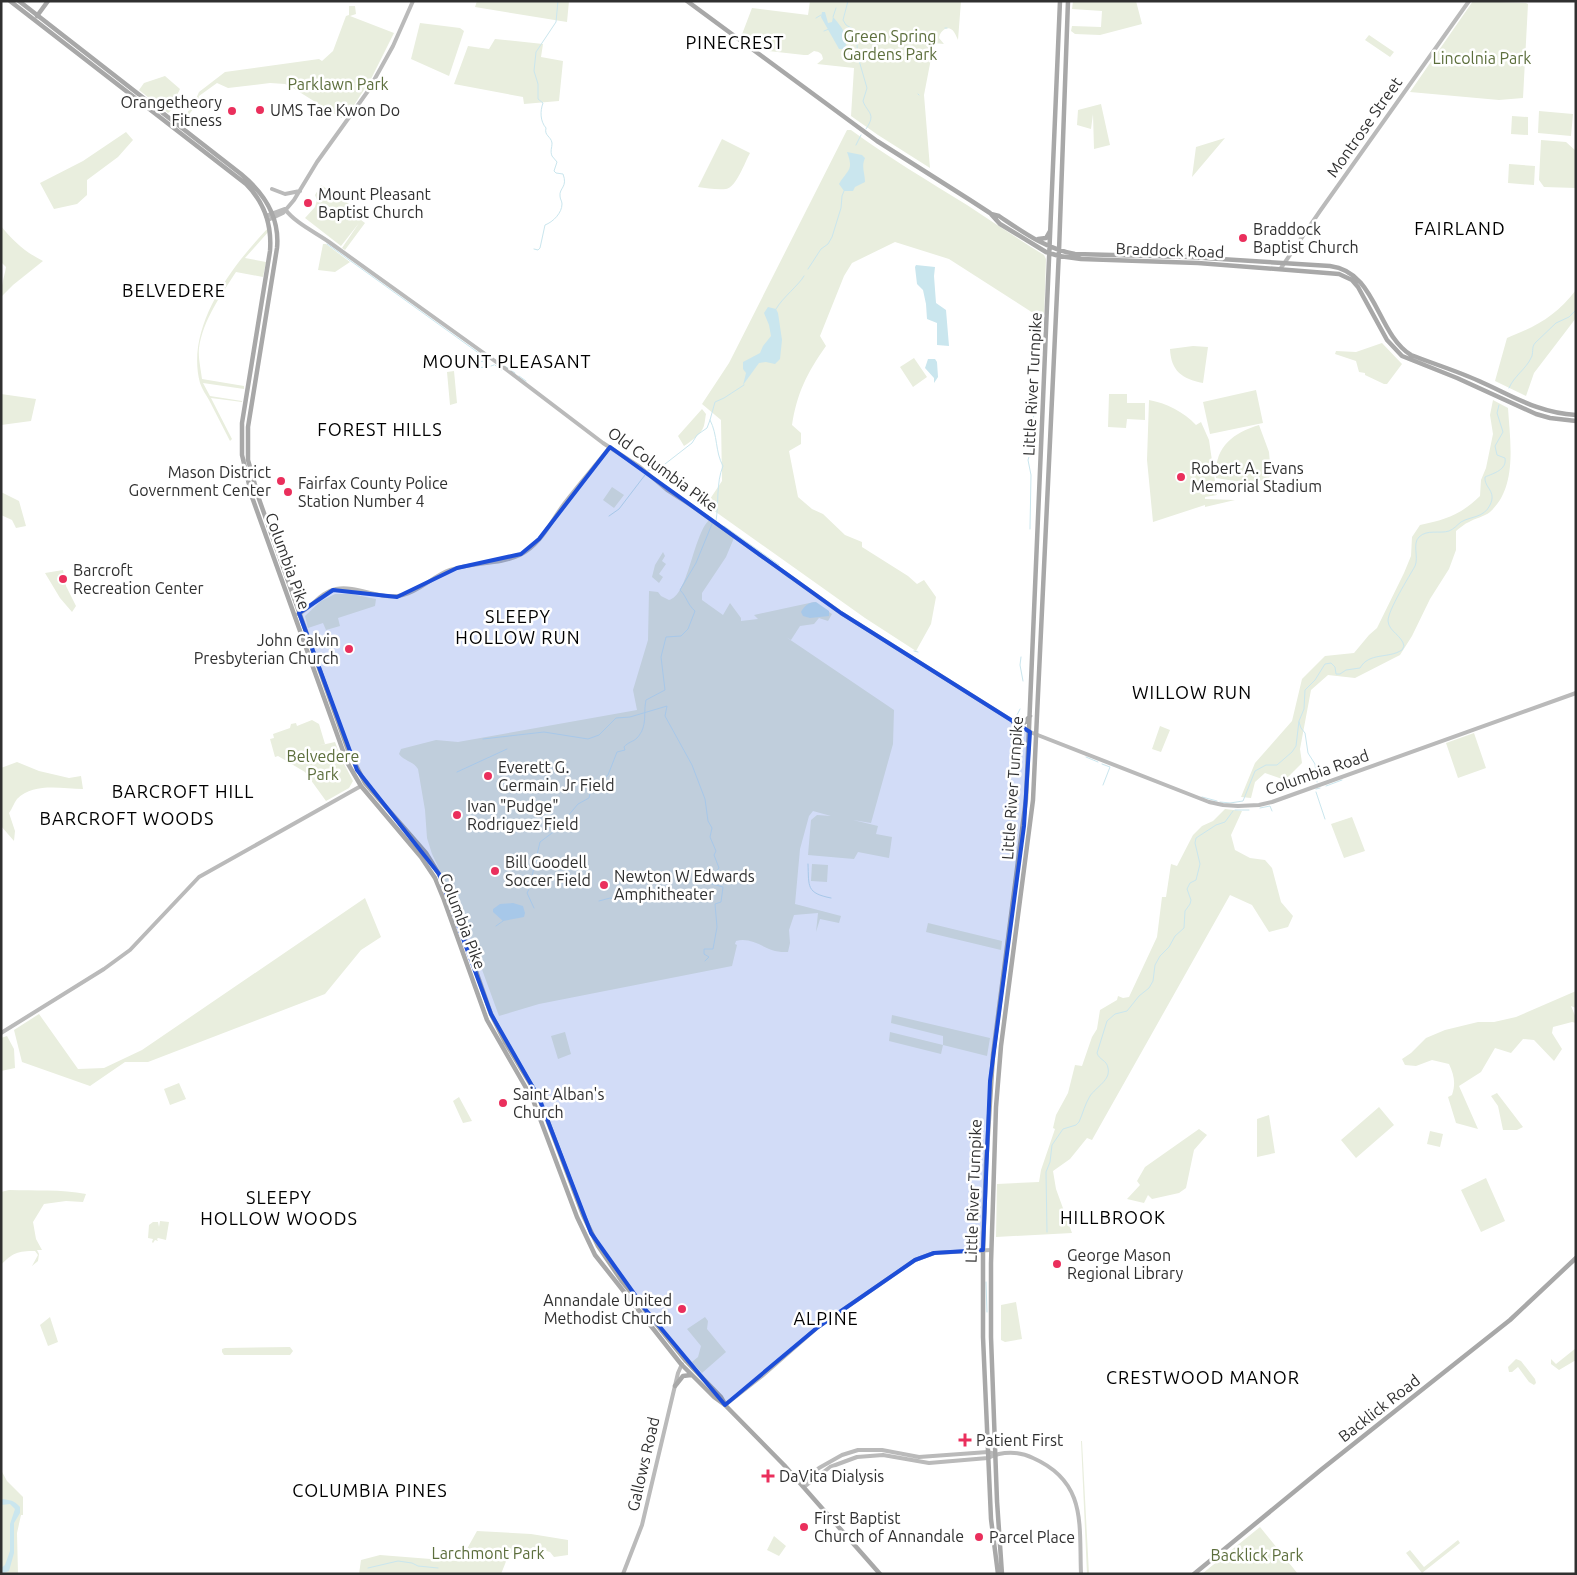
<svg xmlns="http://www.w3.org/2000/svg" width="1577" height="1575" font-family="Ubuntu,sans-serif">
	<rect width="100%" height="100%" fill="#fff"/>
	<path fill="#e9eede" d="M477 1H569L567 22 475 7Z
		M810 1H961L958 40C957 38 956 35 954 32 949 24 940 30 939 38L944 44 934 43 924 95 930 168 878 135 851 116 854 68 817 64 823 59C822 53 820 52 814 51L808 55H804L759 50 741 37 752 8 808 15Z
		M1073 1H1136L1142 24 1100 35 1075 34 1071 31 1072 26 1101 27 1102 11 1072 9Z
		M1473 1 1526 3 1528 4 1523 98 1499 100 1410 92Z
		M349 6H355L356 14 350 16 394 33 371 79 347 116 341 118 293 88 285 84 270 83 228 88 217 83 199 96 197 104 187 117 185 116 195 101 199 92 225 72 319 59 322 61 333 51 346 16 349 15Z
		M420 23 460 28 464 31 449 76 411 59Z
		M1369 35 1394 52 1390 57 1365 40Z
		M495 39 543 44 541 57 563 61 559 101 524 104 523 97 454 84 468 46 489 49Z
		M165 76 180 89 173 103V109L168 113 139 90 144 83Z
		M1101 104 1110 145 1094 149 1093 114 1091 129 1077 125 1078 110Z
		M1539 111 1573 114 1571 136 1538 133Z
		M1512 116 1528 117V135L1511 134Z
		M847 130H851C888 157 928 181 967 205 993 222 1018 239 1044 255L1046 259 1044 320 949 259 895 242 852 263 844 276 820 336 826 346C807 373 797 393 792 425L801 433V444L789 451 798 497 812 509 823 514 845 535 862 542V547L908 576 917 584 924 580 936 597 931 624 916 651 865 618 706 505 722 481 721 420 702 404 729 363Z
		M126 132 133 140 118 157 87 180V195L77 204 54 209 40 183 83 161Z
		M1225 138 1192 177 1196 147Z
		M722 139 750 153C745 162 736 188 726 189 717 190 706 188 698 187Z
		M1541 140 1566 142 1576 151V188L1544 187 1539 180Z
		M1509 164 1535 166 1534 185 1508 183Z
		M321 185 361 212 365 216 361 220 365 223 345 250 342 248 359 223 341 246 305 218 315 207 317 200 315 195Z
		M1 226C13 241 25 252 43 261L13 285 1 297C1 285 4 279 6 267L1 262Z
		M268 228 269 231 245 258 266 262 263 277 236 272C221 295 203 320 199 348 198 358 201 370 202 379L244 386V389L203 383 210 396 242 401V402L211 398 232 439 230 441C223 427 216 414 209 400 206 395 202 389 200 383 185 327 232 266 268 228Z
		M323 244H326L350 262 335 272 318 270Z
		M1576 290V318L1534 373 1526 396 1495 381 1507 338C1537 326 1556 316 1576 290Z
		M1382 343 1402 364 1387 384H1384L1365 375V373L1359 372 1356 361 1335 354 1336 351 1356 352Z
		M1193 346 1208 347 1203 383C1182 379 1171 371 1170 349Z
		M914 358 927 377 913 387 900 367Z
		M454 371 457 403 450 405 447 372Z
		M1256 390 1263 423 1210 434 1203 402Z
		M1 394 36 399 31 421 1 425Z
		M1109 394H1127V403H1145V420L1127 419 1126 428 1108 427Z
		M1149 400C1166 403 1184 412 1196 425L1201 422 1209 440 1217 495 1205 497V499L1235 500 1205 507V505L1153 522 1147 460Z
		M1493 400 1508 408C1510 441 1518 487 1490 512 1484 517 1475 518 1469 522 1464 524 1460 528 1456 531V550L1449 569 1430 599 1412 636 1400 655 1355 678 1328 675 1311 690 1300 749 1302 763 1285 780 1265 773 1255 782 1251 798 1241 797 1255 763 1292 721 1302 679 1325 656 1354 653 1369 635 1377 628 1404 573 1411 556 1412 537 1420 525C1445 520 1462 514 1480 496L1481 480 1486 468 1493 434 1490 415Z
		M702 409 706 414C705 418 705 426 702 430 698 436 690 442 684 446L678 436Z
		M1259 425 1269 452 1271 475 1267 480 1241 482 1216 478C1214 448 1232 433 1259 425Z
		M612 487 624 495 614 508 603 500Z
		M1 492 19 501 26 526 16 528 12 520 1 515Z
		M709 520 734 538 726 557 702 593V600L723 615 730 603 741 618V621L758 619 754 615 814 602 832 614 828 621 819 618 814 624 800 626 791 640 786 637 894 710 893 744 871 823 853 820 878 826 876 834 892 837 889 858 858 852 854 859 808 855 811 820 817 815 831 816 813 811 809 816 800 849 795 904 841 916 839 923 820 919 816 932 818 913 794 915 789 930 790 943 788 952C784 952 779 952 775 951 762 947 750 937 736 941L735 944 737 945 732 966 539 1004 499 1016 465 923 432 854 427 838 425 810 418 769C413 761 404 761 399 754L401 749 436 740 458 742 637 710 633 690 648 640 649 591 658 592 661 596 669 600C688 596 693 536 709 520Z
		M663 552 665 556 662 561 666 564 659 574 663 577 659 583 652 577 655 565Z
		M63 570 66 586 76 606 72 612 60 598 45 573Z
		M335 594H351L376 599 375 606 338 618 340 626 326 630 323 623 308 628 305 616 321 601Z
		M312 720 319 724 325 744 317 746 335 742 341 758 353 781 349 788 326 801 305 772 278 756 275 757 270 739 274 738 273 734 290 728 291 724 296 723 297 726Z
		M1160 726 1170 730 1161 752 1152 749Z
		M1474 733 1486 768 1458 778 1446 743Z
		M17 762 39 771 69 778 81 776 83 789C62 789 34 782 17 799 14 803 12 809 9 813L15 831 14 841 1 826V768Z
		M1225 809 1242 811 1231 835 1235 850 1250 858 1265 860 1272 868 1281 902 1293 916 1288 927 1269 932 1252 905 1230 895 1092 1140 1087 1138 1070 1159 1053 1171 1056 1189 1072 1233 996 1237 997 1184 1039 1182 1041 1170 1055 1129 1053 1128 1056 1115 1068 1093 1075 1065 1082 1066 1092 1037 1097 1029 1100 1010 1117 1000 1118 996 1123 998 1129 997 1157 937 1162 897H1166L1171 864 1177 866 1193 835 1202 826 1213 821Z
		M1352 817 1365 851 1344 858 1331 824Z
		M812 864 828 865 827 882 811 881Z
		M365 898 381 937 361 950 325 994 148 1062H125L90 1086 22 1062 14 1030 39 1014 78 1069 104 1068 142 1050Z
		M928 923 1002 941 1001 950 926 932Z
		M1576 991V1008L1571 1006 1576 1018V1023L1572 1022 1553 1027 1552 1033 1562 1049 1554 1061 1534 1040 1523 1039 1511 1053 1495 1048 1481 1072 1459 1086 1478 1129 1456 1123 1448 1097 1452 1095C1456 1083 1454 1075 1449 1064L1432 1060 1416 1066 1405 1065 1402 1059 1411 1053 1426 1038 1445 1030 1478 1022H1494L1516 1017Z
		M892 1015 990 1038 987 1056 943 1045 941 1054 889 1041 890 1032 943 1045V1036L891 1023Z
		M565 1032 571 1054 558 1059 551 1036Z
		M7 1036 14 1049 15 1068 1 1071V1038Z
		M179 1083 186 1099 170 1105 164 1089Z
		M1497 1093 1523 1127 1517 1130H1503L1498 1106 1491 1096Z
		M459 1097 472 1121 463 1123 453 1101Z
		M1379 1107 1394 1125 1356 1158 1341 1140Z
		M1269 1115 1275 1153 1257 1157V1119Z
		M1199 1129 1207 1135 1194 1150 1186 1188 1179 1193 1152 1199 1148 1195 1144 1203 1127 1199 1140 1185 1137 1181 1145 1167Z
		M1430 1131 1443 1134 1440 1147 1427 1144Z
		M1486 1178 1505 1221 1481 1232 1461 1190Z
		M9 1190C35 1191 61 1189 86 1194L83 1202 66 1201 44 1204 33 1222 36 1239 42 1250H37L39 1254 38 1261 32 1266 38 1255 35 1251C18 1251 12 1253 1 1265V1192Z
		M160 1221 169 1222 166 1240 158 1238 157 1239 158 1241 155 1240 153 1243 152 1242 153 1239 148 1238 149 1225 153 1222H158L159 1227Z
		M1016 1302 1022 1339 1005 1342 1001 1340V1305Z
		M50 1317 58 1342 48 1346 40 1325Z
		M705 1317 708 1321 707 1329 726 1352 702 1373 692 1362 698 1357 701 1346 687 1329Z
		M290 1347 293 1351 290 1355H224L222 1352V1349L225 1348Z
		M1576 1348V1360L1559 1370 1551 1364V1359L1556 1364Z
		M1516 1359 1521 1361 1535 1379 1536 1383 1534 1385 1529 1382 1518 1367 1512 1372H1509L1508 1367Z
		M1081 1441H1082L1089 1574H1087Z
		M1 1470 7 1481 23 1497V1515H21L17 1533 18 1574H1Z
		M1260 1527 1298 1574H1202L1208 1569Z
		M477 1531 531 1534 568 1540V1555L554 1557 550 1552 533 1547 526 1552 518 1549 509 1554 501 1574H359L361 1560 380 1555 456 1561 463 1556Z
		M774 1536 786 1546 779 1556 767 1550Z
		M1458 1540 1460 1543 1422 1573 1406 1553 1410 1550 1424 1567Z"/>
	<path fill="#cae6ee" d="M822 12H825L828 23 832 22 833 17C842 27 849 36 845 49H839L821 17Z
		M847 152 862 155 865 158C861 167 865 173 865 182L855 187 853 191H844L839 184C848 169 854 171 847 152Z
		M916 265 935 267 934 276 936 303 946 310 949 346 937 345V323L927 319 926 304 923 290 917 284 915 267Z
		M768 307 776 309 778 313 782 340 780 359 775 364 766 362 759 363 743 385 746 373 743 369V362L760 353 763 346 771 336 769 325 764 313Z
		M928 359H935L937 362 938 377 934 383V378L925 368Z
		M816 602 829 611V616L810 618 803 616 801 612C804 606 809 602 816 602Z
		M513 903 523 906 525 913 524 917 503 921 493 912V909L500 904Z
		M1 1499C10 1500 14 1500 20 1507V1513L14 1523V1553L9 1571 1 1574V1568L5 1565 10 1551V1524L15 1509 10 1504 1 1505Z"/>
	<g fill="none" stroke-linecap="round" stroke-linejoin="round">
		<path stroke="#cae6ee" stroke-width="1" d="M848 1 843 20 846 25 853 29 856 33 858 57 867 88 863 101C867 113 877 113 866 129
			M833 17 836 8
			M816 18 821 15
			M945 28H947
			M824 31 829 29
			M918 94 919 95
			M856 145 861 135
			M327 244 487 359 485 361 456 365
			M534 249 538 250 540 248 545 225C553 222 562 213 562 204 562 201 560 199 560 196 559 188 568 187 563 174L556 173 554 171 557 162 552 156C550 151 552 148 552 143 551 136 544 136 546 128 540 121 540 111 543 103L538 99V84L534 71 536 52 556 22 558 1
			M808 269 821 249 828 244 832 237 841 208 842 196 844 191
			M776 309C783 297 799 285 804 276
			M502 353 498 359 499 362 515 373
			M495 365 501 370
			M491 366 494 365
			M475 368 486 367
			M465 369 471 368
			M519 376 526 381
			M1509 388C1514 376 1526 369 1531 358 1534 353 1531 348 1535 343L1556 323 1569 317 1576 310
			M710 420C718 435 715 452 723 466 716 483 719 502 716 521
			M1033 420 1034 414
			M648 470 656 471 692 443 697 435 707 428 710 420 715 402 724 398 744 385
			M609 516 619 509 645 475
			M724 526 779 565
			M1030 529 1031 475 1028 460 1032 447 1033 426
			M757 555 766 561
			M781 572 789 578
			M914 651 918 652
			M1021 657 1020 665 1023 681
			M1017 715 1020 709
			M1015 718 1016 717
			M1299 722 1301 728 1305 733 1308 753 1315 764 1317 782
			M483 739 544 732 588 739 599 735 616 718 630 717 667 706 665 716 692 765 705 799 708 821 712 828 710 837 716 851 714 855 719 868 714 874 712 884 723 887 721 902 715 904 717 927 713 949H704V954L709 957 705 961
			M1086 757 1098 762
			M1102 764 1110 767 1103 785
			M457 772 507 749
			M1326 786 1342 780
			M1316 789 1320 788
			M1316 792 1325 819
			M1202 797 1217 801
			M1220 802 1230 803 1243 801 1255 771 1266 765H1277L1292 752 1296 746 1299 721 1304 709 1305 690 1315 680 1325 664 1331 663 1335 667 1336 674H1340L1346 670 1360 668C1369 652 1388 659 1402 650L1404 646C1402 635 1389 632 1388 621 1388 610 1409 577 1415 566 1419 557 1412 544 1419 537 1427 529 1440 534 1449 531 1454 529 1457 525 1461 522 1471 516 1484 518 1490 505 1497 491 1484 488 1485 477 1494 473 1507 470 1505 458L1497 455 1495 446 1503 432 1497 413 1499 405
			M1260 808 1270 806 1272 811
			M1235 810H1249
			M808 864C809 887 806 893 831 898
			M599 901 610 898 619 899
			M534 908 527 893 529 889 540 842 556 830 578 804 589 798 591 789 608 775 617 752 625 750 624 747C628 742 633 742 637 738 648 726 643 714 646 700L665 690 661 657 666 637 681 636 688 629 695 611C687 604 687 597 680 590L696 563 712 524
			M496 926 503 921
			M1047 1232 1046 1172 1050 1162 1052 1145 1063 1129 1076 1125 1079 1122C1083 1113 1085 1104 1090 1096 1096 1087 1111 1080 1108 1068 1107 1060 1099 1060 1097 1053L1107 1021 1115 1014 1127 1011 1139 996 1149 988 1153 981 1155 965 1160 956 1169 947 1175 936 1184 928 1185 911 1190 904 1191 900 1187 889 1190 883 1196 880 1200 864 1195 843 1196 838 1216 825 1225 822 1233 811
			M986 1282 987 1312
			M368 1568 398 1561 412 1563 418 1566 438 1568"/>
		<path stroke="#bababa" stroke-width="4" d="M272 189 285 194 300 191
			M285 209C295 223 315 232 329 242L499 364 603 443 640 467 667 490 689 504 841 613 1030 732 1209 802 1223 805 1238 806 1259 805 1272 802 1576 693
			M266 216 285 209
			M268 220 283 213 294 200 317 162 368 91 393 46 413 1
			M1281 268 1320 211 1469 1
			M298 614C312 608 320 592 336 589 358 585 381 601 403 595 420 591 433 576 450 570 472 562 499 565 520 555 541 545 551 521 564 504 579 484 595 466 610 447
			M1 1033 104 969 130 950 199 877 361 786
			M725 1405 762 1376 818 1327 915 1260 934 1253 991 1250
			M804 1487 830 1467 857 1457 883 1455 929 1463 988 1458C1002 1451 1019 1451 1033 1458 1087 1482 1079 1524 1081 1574
			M804 1487 805 1481 819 1468 842 1455 858 1450H882L919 1457 988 1452 995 1454
			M623 1574 642 1525 678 1373 682 1364"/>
		<path stroke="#a8a8a8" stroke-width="4.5" d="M10 1 246 184C265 203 272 225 270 251L242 423V455L252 497 347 762 361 786 421 857 435 878 444 900 487 1020 533 1100 577 1217 595 1255 681 1364 714 1397 725 1405 784 1465 880 1574
			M19 1 241 174C264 193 280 217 277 248L248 427V460L259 499 348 750 365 783 426 853 439 874 450 897 491 1014 505 1042 539 1098 583 1215 598 1246 621 1280 686 1361 721 1397 725 1404
			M687 1 877 141 970 200 990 213 1000 224 1046 252 1059 256 1081 259 1198 263 1339 274 1352 280 1358 287 1387 340 1402 356 1457 378 1536 414 1550 418 1576 421
			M37 16 48 1
			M991 214 999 216C1023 232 1046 249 1075 254L1189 257 1330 266C1377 272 1376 333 1411 355 1434 364 1457 371 1479 381 1513 396 1538 413 1576 415
			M1038 239 1046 238 1050 231
			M1013 722 1024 723 1030 716
			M475 963 479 950
			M675 1386 683 1376 691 1375
			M998 1574 991 1519 983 1337V1250L986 1165 993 1055 1026 799 1060 1
			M1002 1574 997 1501 991 1337V1263L996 1107 1001 1046 1033 800 1059 251 1068 1
			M1194 1574 1322 1469 1510 1320 1576 1258"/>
	</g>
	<path fill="#1d4ed8" fill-opacity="0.2" stroke="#1d4ed8" stroke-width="4" stroke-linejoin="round" d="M610 447 841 613 1030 732 1024 826 990 1081 983 1250 934 1253 915 1260 818 1327 725 1405 645 1309 591 1233 539 1098 491 1014 439 874 357 770 299 613 333 590 397 597 457 568 521 554 539 539Z"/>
	<g fill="#ea2f5c" stroke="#fff" stroke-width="2">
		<circle cx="260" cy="110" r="5"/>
		<circle cx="232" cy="111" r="5"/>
		<circle cx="308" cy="203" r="5"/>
		<circle cx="1243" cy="238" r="5"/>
		<circle cx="1181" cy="477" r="5"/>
		<circle cx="281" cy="481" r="5"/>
		<circle cx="288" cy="492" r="5"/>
		<circle cx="63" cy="579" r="5"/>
		<circle cx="349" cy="649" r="5"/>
		<circle cx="488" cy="776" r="5"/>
		<circle cx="457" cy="815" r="5"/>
		<circle cx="495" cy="871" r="5"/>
		<circle cx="604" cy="885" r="5"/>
		<circle cx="503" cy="1103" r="5"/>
		<circle cx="1057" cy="1264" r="5"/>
		<circle cx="682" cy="1309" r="5"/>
		<path d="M962.5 1432.5h5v5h5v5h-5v5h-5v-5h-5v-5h5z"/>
		<path d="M765.5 1468.5h5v5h5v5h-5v5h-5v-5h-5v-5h5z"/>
		<circle cx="804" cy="1527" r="5"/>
		<circle cx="979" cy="1537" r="5"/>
	</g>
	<g text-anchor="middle" stroke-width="5" stroke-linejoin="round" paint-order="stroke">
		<g font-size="16" fill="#5c6e3c" stroke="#fff">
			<text x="890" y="42">Green Spring<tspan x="890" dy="18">Gardens Park</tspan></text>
			<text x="1482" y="64">Lincolnia Park</text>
			<text x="338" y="90">Parklawn Park</text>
			<text x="323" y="762">Belvedere<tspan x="323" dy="18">Park</tspan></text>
			<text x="488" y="1559">Larchmont Park</text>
			<text x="1257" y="1561">Backlick Park</text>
		</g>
		<g font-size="16" fill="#303030" stroke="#fff" text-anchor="start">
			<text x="222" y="108" text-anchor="end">Orangetheory<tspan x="222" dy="18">Fitness</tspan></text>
			<text x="270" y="116">UMS Tae Kwon Do</text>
			<text x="318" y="200">Mount Pleasant<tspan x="318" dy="18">Baptist Church</tspan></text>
			<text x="1253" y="235">Braddock<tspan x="1253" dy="18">Baptist Church</tspan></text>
			<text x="1191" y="474">Robert A. Evans<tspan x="1191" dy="18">Memorial Stadium</tspan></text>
			<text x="271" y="478" text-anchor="end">Mason District<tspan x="271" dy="18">Government Center</tspan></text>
			<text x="298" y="489">Fairfax County Police<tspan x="298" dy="18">Station Number 4</tspan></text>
			<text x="73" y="576">Barcroft<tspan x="73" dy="18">Recreation Center</tspan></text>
			<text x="339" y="646" text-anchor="end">John Calvin<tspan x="339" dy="18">Presbyterian Church</tspan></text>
			<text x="498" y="773">Everett G.<tspan x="498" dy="18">Germain Jr Field</tspan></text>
			<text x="467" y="812">Ivan "Pudge"<tspan x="467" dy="18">Rodriguez Field</tspan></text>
			<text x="505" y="868">Bill Goodell<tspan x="505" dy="18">Soccer Field</tspan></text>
			<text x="614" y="882">Newton W Edwards<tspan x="614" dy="18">Amphitheater</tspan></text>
			<text x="513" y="1100">Saint Alban's<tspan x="513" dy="18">Church</tspan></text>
			<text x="1067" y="1261">George Mason<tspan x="1067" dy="18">Regional Library</tspan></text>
			<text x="672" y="1306" text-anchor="end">Annandale United<tspan x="672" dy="18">Methodist Church</tspan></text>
			<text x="976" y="1446">Patient First</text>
			<text x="779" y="1482">DaVita Dialysis</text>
			<text x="814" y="1524">First Baptist<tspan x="814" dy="18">Church of Annandale</tspan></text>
			<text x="989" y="1543">Parcel Place</text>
		</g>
		<g font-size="16" fill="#303030" stroke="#fff">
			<text transform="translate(1364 127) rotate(-55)" y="6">Montrose Street</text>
			<text transform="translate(1170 250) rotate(2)" y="6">Braddock Road</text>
			<text transform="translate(1032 384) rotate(-87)" y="6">Little River Turnpike</text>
			<text transform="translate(663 469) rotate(36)" y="6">Old Columbia Pike</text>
			<text transform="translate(288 561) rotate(70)" y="6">Columbia Pike</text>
			<text transform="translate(1317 772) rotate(-19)" y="6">Columbia Road</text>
			<text transform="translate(1012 788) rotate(-86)" y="6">Little River Turnpike</text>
			<text transform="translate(463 921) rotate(69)" y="6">Columbia Pike</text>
			<text transform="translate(973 1191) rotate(-88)" y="6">Little River Turnpike</text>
			<text transform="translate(1379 1408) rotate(-38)" y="6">Backlick Road</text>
			<text transform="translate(643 1464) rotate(-77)" y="6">Gallows Road</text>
		</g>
		<g font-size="18" letter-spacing="1" fill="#000" stroke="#fff">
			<text x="735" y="49">PINECREST</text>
			<text x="1460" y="235">FAIRLAND</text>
			<text x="174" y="297">BELVEDERE</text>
			<text x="507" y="368">MOUNT PLEASANT</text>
			<text x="380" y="436">FOREST HILLS</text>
			<text x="518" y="623">SLEEPY<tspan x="518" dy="21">HOLLOW RUN</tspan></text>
			<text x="1192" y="699">WILLOW RUN</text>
			<text x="183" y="798">BARCROFT HILL</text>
			<text x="127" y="825">BARCROFT WOODS</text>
			<text x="279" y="1204">SLEEPY<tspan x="279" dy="21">HOLLOW WOODS</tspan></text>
			<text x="1113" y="1224">HILLBROOK</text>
			<text x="826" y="1325">ALPINE</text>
			<text x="1203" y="1384">CRESTWOOD MANOR</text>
			<text x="370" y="1497">COLUMBIA PINES</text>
		</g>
	</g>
	<rect width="1577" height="1575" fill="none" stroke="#303030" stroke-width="5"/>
</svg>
